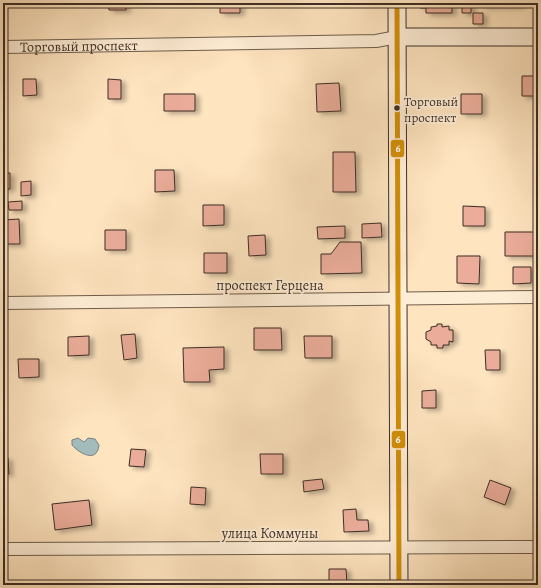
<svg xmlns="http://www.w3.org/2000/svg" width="541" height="588" font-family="Alegreya,serif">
	<defs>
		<filter id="shadow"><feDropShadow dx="4.5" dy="2.5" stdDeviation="2" flood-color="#0004"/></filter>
	</defs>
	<rect width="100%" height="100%" fill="#fee4bf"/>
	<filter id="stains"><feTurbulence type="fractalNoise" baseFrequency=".005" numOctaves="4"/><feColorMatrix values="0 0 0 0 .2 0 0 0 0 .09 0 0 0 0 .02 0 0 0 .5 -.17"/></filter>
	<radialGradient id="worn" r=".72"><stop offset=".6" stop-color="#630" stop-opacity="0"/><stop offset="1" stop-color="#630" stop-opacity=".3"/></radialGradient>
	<path fill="#a3bcbb" stroke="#7a837f" d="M78 438 84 442 88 438 95 439 99 445C97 464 79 453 72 445V440Z"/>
	<path fill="#ebad9a" stroke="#3d2e26" filter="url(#shadow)" d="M108 3H126V10H109Z
		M220 3H240V13H220Z
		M420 3H452V13H426V8H420Z
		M462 3H471V13H462Z
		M482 3H520V6H482Z
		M473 13H483V24H473Z
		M522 76H536L537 96H522Z
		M23 79H36L37 95 23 96Z
		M108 79 121 80V99H108Z
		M339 83 341 111 317 112 316 84Z
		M164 94H195V111H164Z
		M461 94H482V114H461Z
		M333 152H355L356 192H333Z
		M155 170H174L175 191 155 192Z
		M3 173H10V189H3Z
		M31 181V195L21 196V182Z
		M22 201V210H9L8 202Z
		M203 205H224V225L203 226Z
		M463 206 485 207V226H463Z
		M19 219 20 244H3V220Z
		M381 223 382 237 362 238V224Z
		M345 226V238L318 239 317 227Z
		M105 230H126V250H105Z
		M505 232H538V256H505Z
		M265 235 266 255 249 256 248 236Z
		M340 242H361L362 273 321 274V254H331Z
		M204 253H227V273H204Z
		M457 256H480L479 284 457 283Z
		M513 267H531V283L513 284Z
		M437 324H442V327L449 326V330H453V342L449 341V345H443V348H437V345H431V342L426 339V332L431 330V327L437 326Z
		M254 328H281L282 350H254Z
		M135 334 137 358 124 360 121 335Z
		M89 336V355L68 356V337Z
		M304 336H332V358H305Z
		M224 347V369L209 370 210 382H184L183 348Z
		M485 350H500V370H486Z
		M18 359H39V377L19 378Z
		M436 390V408H422V391Z
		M131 449 146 450 144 467 129 466Z
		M260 454H283V474H261Z
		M3 458H8L9 474H3Z
		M322 479 324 489 304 492 303 481Z
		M490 480 511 488 505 505 484 497Z
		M191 487 206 488 205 505 190 504Z
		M89 500 92 525 55 530 52 504Z
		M356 509 357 520H368L369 531 344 532 343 510Z
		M329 569H346L347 585H329Z"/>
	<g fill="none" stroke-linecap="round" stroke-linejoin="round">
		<g stroke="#6d5c4c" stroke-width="14">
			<g id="street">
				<path id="s1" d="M3 47 376 41 397 37"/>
				<path d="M3 303 538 297"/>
				<path d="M3 549 538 547"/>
			</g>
		</g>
		<g stroke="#3d2e26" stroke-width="19">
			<path id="secondary" d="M397 3 399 585
				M397 37H538"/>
		</g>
		<use href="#street" stroke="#feedd5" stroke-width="12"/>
		<use href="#secondary" stroke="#feedd5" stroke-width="17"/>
		<g stroke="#feedd5" stroke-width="8">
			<path id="bus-1" d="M397 3 399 585"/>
		</g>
		<use href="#bus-1" stroke="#d28e08" stroke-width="5"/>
	</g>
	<circle fill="#3d2e26" stroke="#feedd5" stroke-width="1.5" cx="397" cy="108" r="3.5"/>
	<g text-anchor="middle" stroke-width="3.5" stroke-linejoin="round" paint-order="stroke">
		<g font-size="13" fill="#3d2e26" stroke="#feedd5" text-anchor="start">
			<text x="404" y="106">Торговый<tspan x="404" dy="16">проспект</tspan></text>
		</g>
		<g font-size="14" fill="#3d2e26" stroke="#feedd5">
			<text dy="5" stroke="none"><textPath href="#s1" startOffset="76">Торговый проспект</textPath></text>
			<text x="270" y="290">проспект Герцена</text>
			<text x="270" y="538">улица Коммуны</text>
		</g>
	</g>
	<g stroke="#feedd5" stroke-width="1.5">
		<rect x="390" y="139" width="15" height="19" rx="4" fill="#d28e08"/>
		<rect x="391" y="430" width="15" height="19" rx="4" fill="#d28e08"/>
	</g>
	<g font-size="11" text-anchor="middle" font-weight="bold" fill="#fff">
		<text x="398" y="152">6</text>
		<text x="398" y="443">6</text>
	</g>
	<rect width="541" height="588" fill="none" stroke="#fee4bf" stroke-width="16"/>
	<rect x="4" y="4" width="533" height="580" fill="none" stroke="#3d2e26" stroke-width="2"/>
	<rect x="8" y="8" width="525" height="572" fill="none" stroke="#3d2e26"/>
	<rect width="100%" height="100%" filter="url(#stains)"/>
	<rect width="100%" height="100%" fill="url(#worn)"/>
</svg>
